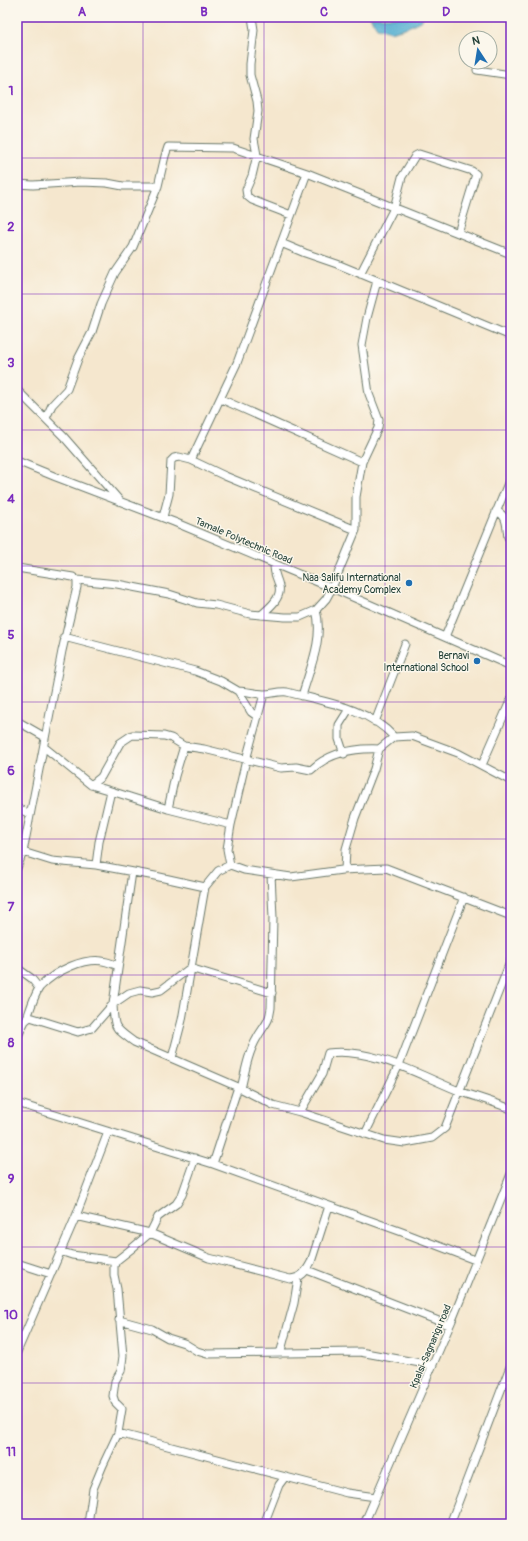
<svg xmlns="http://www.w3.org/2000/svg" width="528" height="1541" font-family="Pangolin,sans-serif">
	<rect width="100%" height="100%" fill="#fbf7ec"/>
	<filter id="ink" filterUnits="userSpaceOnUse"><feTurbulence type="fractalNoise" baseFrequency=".025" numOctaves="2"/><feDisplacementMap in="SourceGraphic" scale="8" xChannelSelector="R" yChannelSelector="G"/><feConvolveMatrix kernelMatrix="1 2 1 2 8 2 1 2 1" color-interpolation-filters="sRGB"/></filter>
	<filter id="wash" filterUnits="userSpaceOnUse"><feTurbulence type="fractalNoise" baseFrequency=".012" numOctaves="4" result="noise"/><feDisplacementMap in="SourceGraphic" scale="16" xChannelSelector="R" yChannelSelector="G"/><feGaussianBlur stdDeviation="0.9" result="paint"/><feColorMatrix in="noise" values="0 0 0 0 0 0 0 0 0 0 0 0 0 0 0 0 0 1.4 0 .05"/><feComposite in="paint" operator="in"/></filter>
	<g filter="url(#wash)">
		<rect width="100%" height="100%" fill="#f5e7ce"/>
		<path fill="#52aed0" stroke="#387682" d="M370 17H423L422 20 408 27 391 32 377 28Z"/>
	</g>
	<g filter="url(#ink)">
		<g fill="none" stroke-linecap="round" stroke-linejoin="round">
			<g stroke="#6a786a" stroke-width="9">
				<path id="minor" d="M252 17 254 30 250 64V75L257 101 258 111 254 139 257 155 252 176 246 190 247 196 252 200 291 215
					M477 70 511 75
					M17 184 33 185 81 182 107 183 123 186H158
					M281 243 305 253 337 264 511 336
					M360 274 394 208 402 177 415 156 419 154 472 171 476 174 458 233
					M17 390 64 437 120 501
					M221 399 362 462
					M46 418 52 405 67 389 78 359 92 332 101 304 115 273 133 247 158 186 165 156 168 147 233 148 307 173 511 254
					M191 460 237 363 307 173
					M17 461 56 477 174 522 332 588 511 666
					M496 511C508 516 506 525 508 537L511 539
					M163 517 169 494 171 461 174 458 179 457 191 460 225 476 356 530
					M17 568 73 577 77 580V587L62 651 23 852 17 868
					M77 580 117 584 169 594 197 603 216 605 250 614 285 617H300L316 610 326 599 332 588 356 530V497L362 462 378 428 379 420 369 394 362 345 367 318 377 281
					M261 615C269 608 282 598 279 586 277 576 274 577 274 564
					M64 637 195 671 221 681 238 691 251 712 258 717
					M445 637 511 476
					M238 691C247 691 255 694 264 694 272 694 279 691 287 692 324 702 367 707 394 737
					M302 696C310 668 324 638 316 610
					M17 721 45 737
					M375 722 405 644
					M44 747 91 785 111 791 99 842 96 865
					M344 754 339 739V725L349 709
					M482 765 511 699
					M91 785 101 777 120 743 132 735 164 736 171 738 184 746 204 749 281 768 296 767 311 770C329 753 355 748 379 749
					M111 791 168 809 231 825
					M17 808 30 814
					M168 809 175 776 184 746
					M23 852 52 861 96 865 155 876 205 887
					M230 865 244 870 291 877 342 870 386 868 511 916
					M345 870 346 849 355 818 374 769 379 749 394 737 412 736 458 753 511 781
					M132 872 113 1004C114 1029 114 1027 134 1042L238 1087 273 1105 300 1112 384 1140 405 1143 432 1138 445 1128 511 960
					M17 968 31 978 39 988
					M27 1018C30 1010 35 993 40 987 55 971 85 956 107 962 111 963 115 965 118 966
					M17 1038 25 1021 30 1017 78 1032 92 1028 113 1004 129 993 140 990 152 992 161 990 190 968 272 993
					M172 1058 182 1020 205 887 218 871 230 865 227 849 231 825 246 760 264 694
					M241 1089C245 1072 248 1053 257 1038 264 1025 269 1024 271 1008L273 918 271 874
					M17 1103 213 1164 402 1232 475 1260
					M300 1112 322 1074 328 1053C371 1047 419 1075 459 1091 476 1097 494 1102 511 1109
					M365 1134 399 1065 464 897
					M213 1164 238 1087
					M76 1216 150 1233 209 1258 290 1279C301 1278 306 1272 311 1262L329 1206
					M60 1251 72 1255 116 1261
					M17 1263 51 1274
					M307 1270 449 1325
					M119 1320 152 1329 168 1338 184 1343 197 1351 207 1354 360 1352 431 1365
					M17 1352 76 1216 108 1132
					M280 1354 294 1303 298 1278
					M118 1433 122 1409 115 1402 113 1396 115 1381 121 1371 123 1356 117 1289 114 1275V1266L116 1261 130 1250 150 1233 158 1217 176 1204 182 1195 195 1158
					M88 1524 93 1489 103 1465 118 1433 347 1493 376 1497
					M264 1524 279 1485 285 1477
					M364 1524 453 1318 511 1174
					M450 1524 511 1364"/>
			</g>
			<use href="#minor" stroke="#fff" stroke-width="7"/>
		</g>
	</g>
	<path fill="none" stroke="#7b2cbf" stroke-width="1" stroke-opacity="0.55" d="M143 17V1524M264 17V1524M385 17V1524M17 158H511M17 294H511M17 430H511M17 566H511M17 702H511M17 839H511M17 975H511M17 1111H511M17 1247H511M17 1383H511"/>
	<g fill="#1f6fb2" stroke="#fbf7ec" stroke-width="1.5">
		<circle cx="409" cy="583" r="4"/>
		<circle cx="477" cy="661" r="4"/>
	</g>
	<g text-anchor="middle" stroke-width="3" stroke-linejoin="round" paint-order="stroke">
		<g font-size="10" fill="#1f3d34" stroke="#fbf7ec">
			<text transform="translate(244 540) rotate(23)" y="4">Tamale Polytechnic Road</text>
			<text transform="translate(430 1346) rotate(-67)" y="4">Kpalsi-Sagnarigu road</text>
		</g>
		<g font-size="10" fill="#1f3d34" stroke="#fbf7ec" text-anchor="end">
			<text x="401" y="581">Naa Salifu International<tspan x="401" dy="12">Academy Complex</tspan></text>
			<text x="469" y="659">Bernavi<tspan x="469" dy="12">International School</tspan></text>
		</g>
	</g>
	<rect width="528" height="1541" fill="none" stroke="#fbf7ec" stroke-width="44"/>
	<g transform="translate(478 50) rotate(348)"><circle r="19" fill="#fbf7ec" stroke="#a3ada2"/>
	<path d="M0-3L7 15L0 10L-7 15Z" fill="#1f6fb2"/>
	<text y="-6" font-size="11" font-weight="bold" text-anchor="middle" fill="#1f3d34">N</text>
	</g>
	<rect x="22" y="22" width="484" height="1497" fill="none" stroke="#7b2cbf" stroke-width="1.5"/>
	<g font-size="13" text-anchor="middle" font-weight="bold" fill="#7b2cbf">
		<text x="82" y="16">A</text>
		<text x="204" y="16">B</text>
		<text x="324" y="16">C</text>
		<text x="446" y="16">D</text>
		<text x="11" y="95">1</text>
		<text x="11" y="231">2</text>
		<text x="11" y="367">3</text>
		<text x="11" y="503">4</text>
		<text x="11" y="639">5</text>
		<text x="11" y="775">6</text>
		<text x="11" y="911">7</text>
		<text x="11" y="1047">8</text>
		<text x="11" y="1183">9</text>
		<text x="11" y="1319">10</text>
		<text x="11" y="1456">11</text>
	</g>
</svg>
